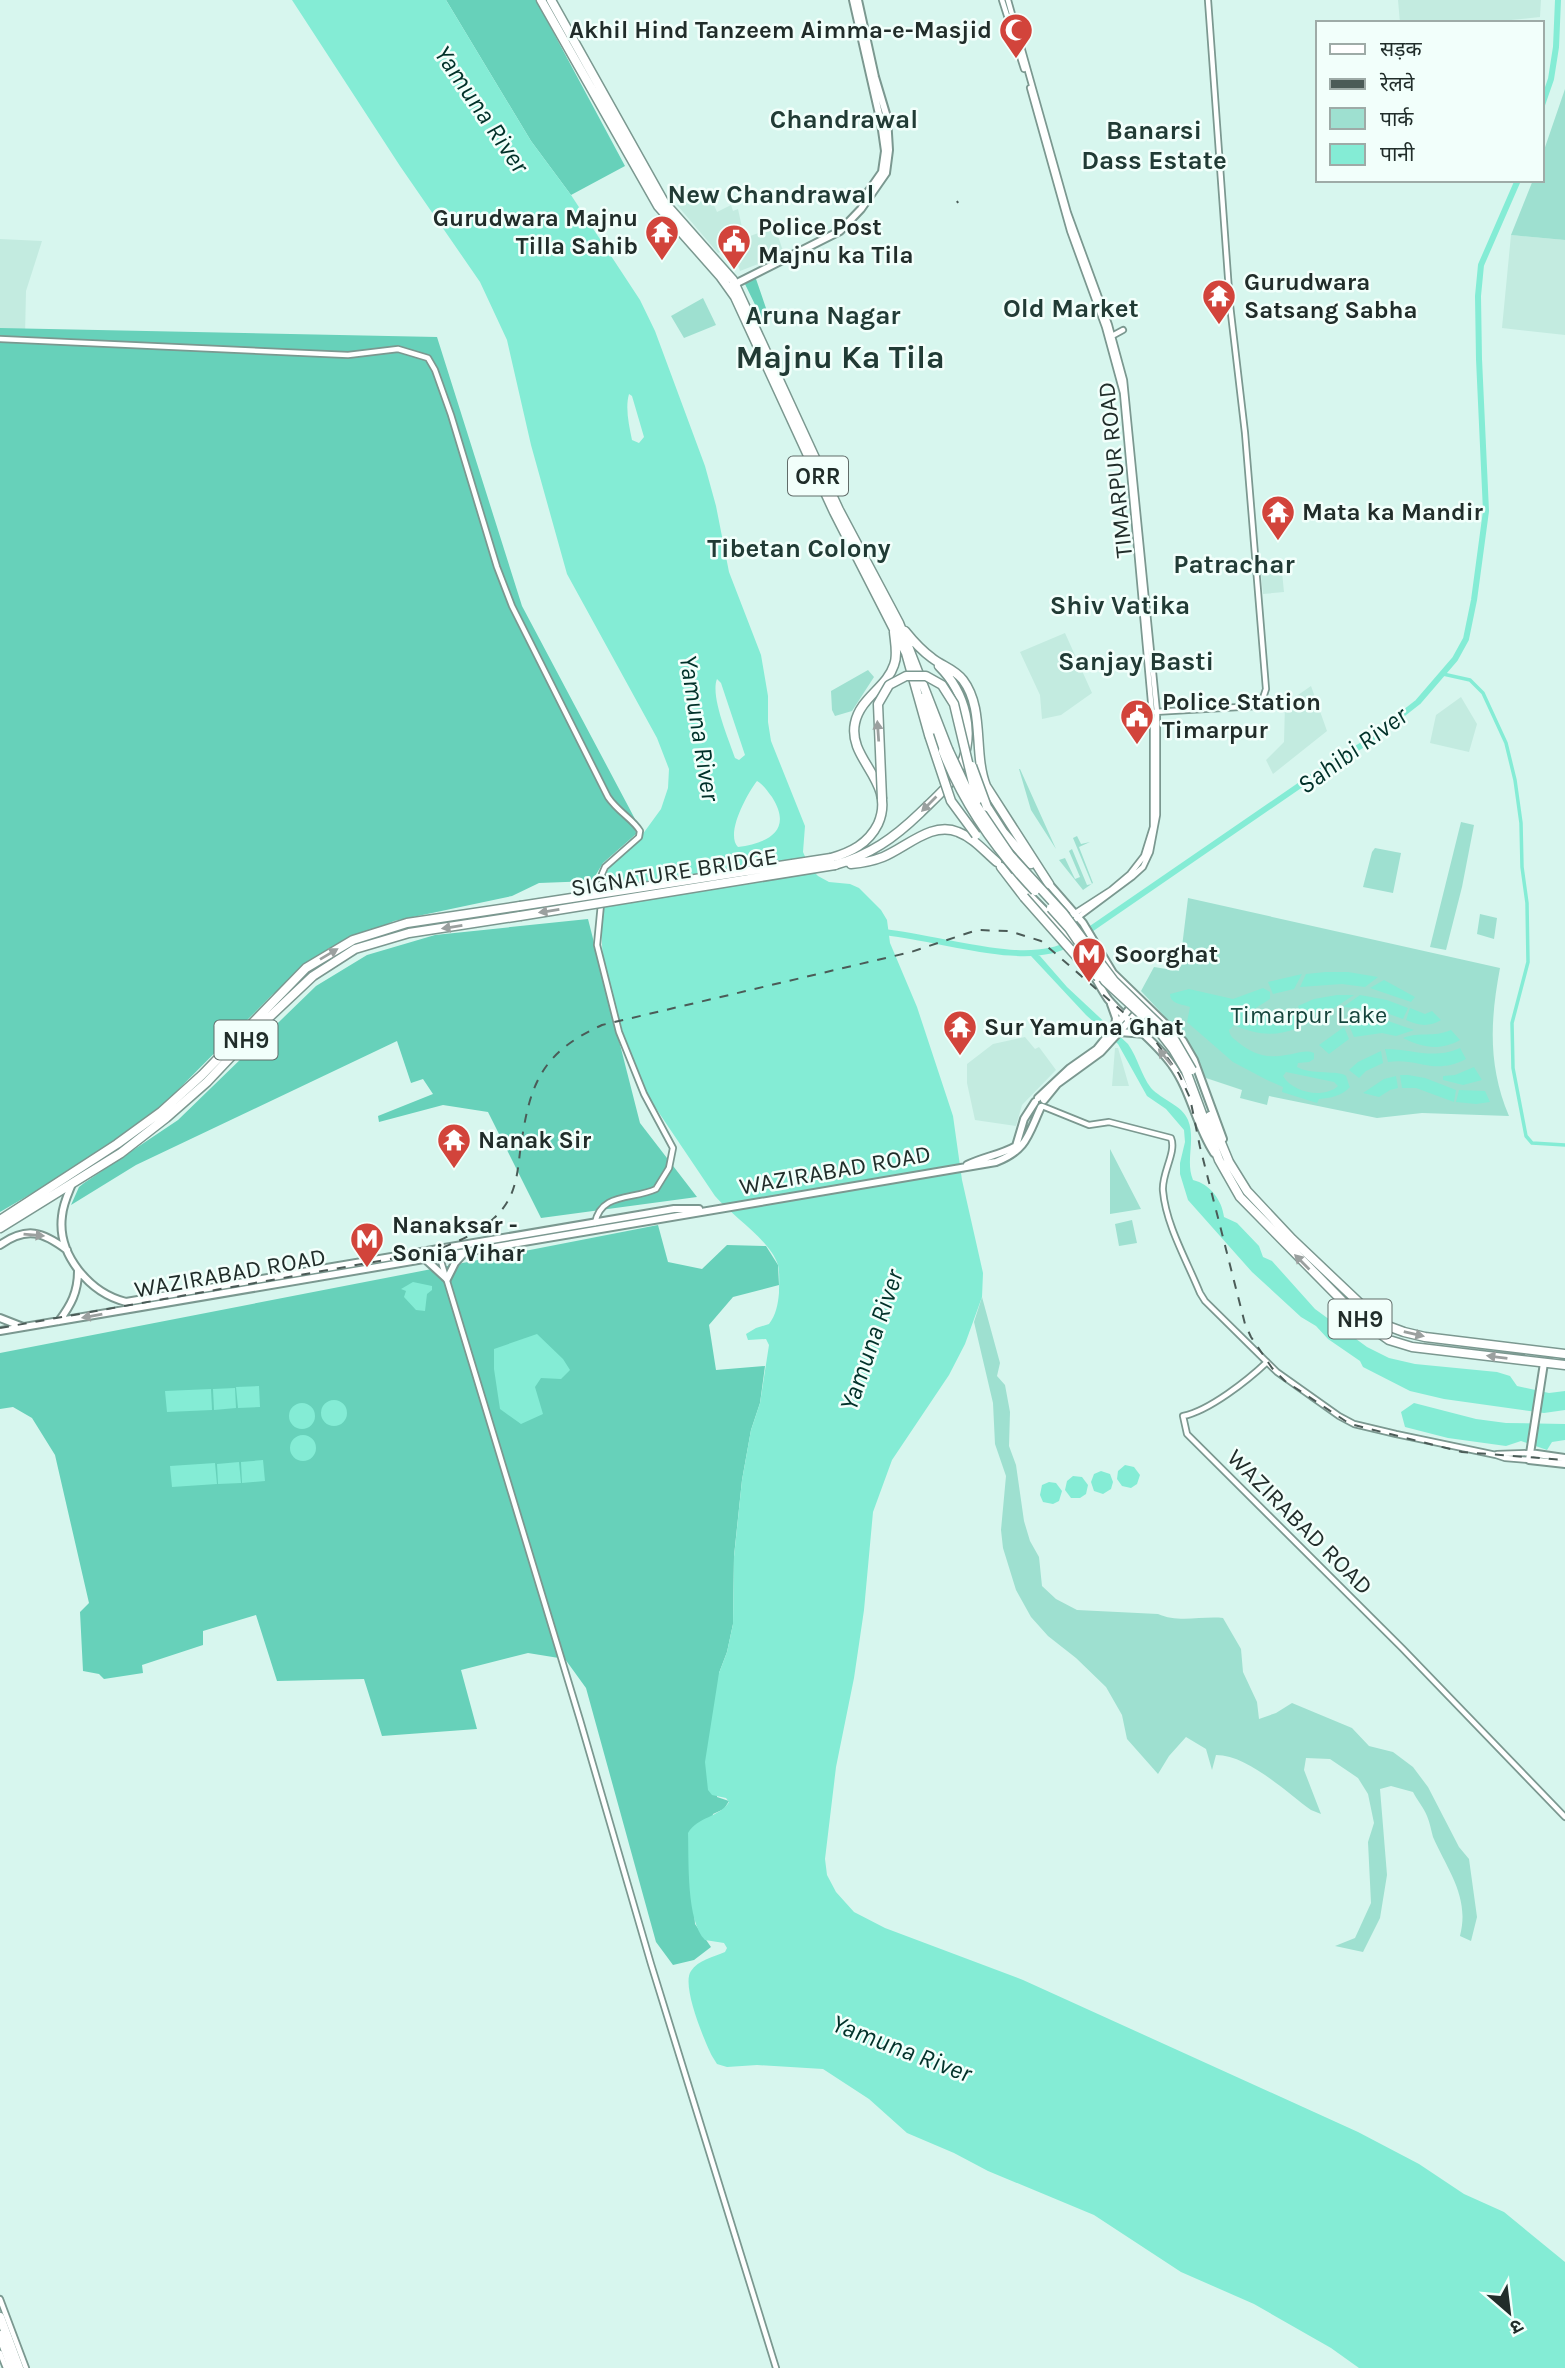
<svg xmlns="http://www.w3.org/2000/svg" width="1565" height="2368" font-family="Karla,'Noto Sans Devanagari',sans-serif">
	<rect width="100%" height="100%" fill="#d7f6ee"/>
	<path fill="#c3ebe0" d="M1398 0H1541L1540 17 1481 23H1400Z
		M709 194 717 212 731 205 733 211 738 209 743 232 737 234 739 240 775 227 784 254 740 271 737 263 732 265 725 250 718 253 677 205Z
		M1511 235 1565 240V335L1502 328Z
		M0 239 42 241 26 291 25 336 0 335Z
		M1282 572 1284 592 1263 594 1261 574Z
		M1065 633 1092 693 1061 715 1042 719 1040 695 1020 652Z
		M1311 686 1327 731 1273 774 1266 760 1284 742 1285 704Z
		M1461 697 1477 724 1469 752 1430 743 1436 715Z
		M1025 1037 1035 1049 1039 1047 1056 1070 1022 1105 1016 1126 975 1120 967 1083V1064L993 1044Z
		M1115 1048H1118L1129 1086H1112Z"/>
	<path fill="#9ee0d0" d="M1565 89V240L1511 235 1533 180H1542V156Z
		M703 298 716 325 684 338 671 316Z
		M868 670 874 677 852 711 835 716 832 710 831 691Z
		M1019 769H1020L1056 849 1031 810Z
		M1461 822 1474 825 1462 887 1446 950 1430 947Z
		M1077 836 1081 844 1090 842 1079 847 1093 883 1083 890 1059 860 1065 858 1075 879 1080 877 1069 851 1072 849 1087 885 1092 884 1073 838Z
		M1375 848 1401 853 1393 893 1363 887 1372 852Z
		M1188 898 1500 968C1490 1021 1488 1066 1509 1116L1422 1113 1377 1118 1269 1096 1267 1105 1240 1098 1242 1090 1206 1078 1180 1033 1141 991 1154 967 1179 971Z
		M1480 914 1497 918 1494 939 1477 934Z
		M1110 1149 1141 1209 1110 1214Z
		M1132 1220 1137 1243 1119 1246 1115 1224Z
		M982 1297 1000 1363 997 1376 1005 1385 1010 1412 1009 1446 1016 1465 1024 1521 1030 1541 1039 1557 1042 1586 1056 1599 1077 1610 1158 1614C1178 1623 1201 1616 1223 1618L1241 1649 1243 1672 1257 1702 1259 1719 1276 1713 1292 1703 1352 1728 1369 1746 1393 1752 1413 1767 1428 1787 1459 1847 1469 1859 1477 1917 1471 1941 1460 1936C1470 1897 1448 1871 1433 1837 1431 1830 1430 1823 1427 1816 1424 1808 1417 1800 1413 1792L1391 1786 1380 1789 1387 1875 1380 1918 1363 1952 1335 1946 1355 1938 1371 1903 1368 1842 1374 1823 1368 1794 1358 1778 1330 1759 1306 1758 1304 1770 1321 1814 1311 1810C1286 1792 1248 1755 1216 1755L1212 1770 1206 1749 1186 1737 1169 1756 1158 1774 1127 1739 1122 1715 1106 1687 1076 1658 1048 1636 1031 1617 1016 1590 1003 1548 1001 1530 1006 1476 995 1444 993 1403 974 1322Z"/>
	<path fill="#67d1ba" d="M446 0H536L625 166 571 195 531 141Z
		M755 276 769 317 763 321 744 282Z
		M0 328 437 337 522 606 635 819 636 834 603 863 592 881 539 883 512 896 394 921 326 951 272 995 165 1103 99 1154 0 1212Z
		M588 919 640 1123 697 1197 541 1218 488 1112 443 1105 379 1122 378 1116 433 1094 423 1079 411 1083 397 1041 136 1165 71 1205 79 1187 84 1183 178 1120 316 986 367 955 435 935Z
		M658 1225 668 1262 702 1269 727 1245 766 1246 778 1265 779 1285 733 1297 709 1325 716 1370 765 1366 760 1403 751 1430 742 1480 734 1556 733 1624 727 1652 719 1673 717 1797 729 1801 724 1809 713 1814 694 1911 695 1924 711 1947 694 1960 673 1965 656 1942 586 1688 565 1659 528 1653 461 1670 477 1729 382 1736 364 1679 277 1681 256 1615 203 1631V1645L142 1665 143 1673 104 1679 99 1674 83 1671 80 1612 89 1603 55 1455 32 1418 13 1407 0 1409V1353Z"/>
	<path fill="#84ecd5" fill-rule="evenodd" d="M292 0H446L531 141 571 195 640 300 655 331 705 466 716 506 729 572 761 655 768 696V722L771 741 805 826 803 852 810 868 818 876 829 882 850 884 859 888 881 910 887 920 890 943 917 1007 953 1116 962 1180 983 1273 982 1297 965 1344 949 1375 892 1460 873 1512 864 1610 854 1678 836 1767 825 1859 827 1875 836 1892 854 1912 885 1928 1023 1980 1358 2132 1419 2164 1464 2194 1504 2212 1565 2262V2368H1359L1331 2348 1254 2304 1181 2272 1094 2215 988 2171 954 2153 907 2133 869 2099 823 2069 757 2065 727 2067 717 2064 712 2056C704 2040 681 1985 691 1971 698 1960 714 1957 725 1952L727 1948 724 1943 705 1940C686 1921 689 1859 688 1833 697 1817 720 1817 729 1802L726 1798 712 1795 708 1790 705 1762 719 1673 727 1652 733 1624 734 1557 742 1480 751 1430 760 1403 769 1345 766 1339 748 1340 746 1334 756 1328 769 1324C776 1315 778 1304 779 1293 779 1285 780 1273 778 1265 770 1240 733 1217 715 1196L649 1098 629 1054 603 961 600 911 607 871 613 862 637 842 661 809 668 788 669 769 657 738 567 574 531 445 507 340 480 282 400 166ZM629 394 632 396 644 437 639 443 632 440C629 425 625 408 629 394ZM717 679 721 683 745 755 739 760 735 758C729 740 710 696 717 679ZM757 781C764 785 767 791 772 797 793 830 769 843 738 847 725 834 747 794 757 781Z
		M1036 954 1040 956 1067 987 1128 1044C1138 1058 1141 1075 1151 1088 1162 1100 1182 1105 1188 1120 1196 1140 1185 1161 1193 1180 1210 1184 1222 1200 1224 1217L1237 1223 1259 1246 1263 1257 1272 1261 1315 1309 1367 1347 1389 1358 1415 1364 1497 1372 1510 1376 1517 1386 1549 1393 1565 1391V1410L1544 1413 1444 1399 1410 1391 1363 1367 1360 1361 1328 1339 1316 1326 1301 1317 1252 1272 1188 1200 1180 1174V1163L1185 1142 1184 1130 1166 1109 1147 1096 1118 1044 1086 1015 1031 956Z
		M1326 972H1348L1378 977 1365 987 1342 984 1300 987 1306 974Z
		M1302 974 1294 989 1273 994 1268 982Z
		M1384 980 1415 997 1411 1002 1370 988Z
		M1263 988 1270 992V999L1251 1011 1250 1015C1266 1023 1279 1011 1294 1011L1299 1021 1298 1028C1275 1037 1257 1035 1234 1025L1229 1030C1230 1037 1233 1038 1239 1043 1252 1054 1269 1059 1286 1055 1296 1054 1304 1049 1314 1053V1059L1309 1062 1298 1063 1297 1067C1310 1075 1341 1070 1346 1076 1347 1078 1349 1086 1350 1087 1342 1096 1330 1098 1319 1099L1317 1103 1282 1092 1283 1087 1267 1080 1233 1062 1187 1022 1190 1007C1182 1004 1170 1004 1170 994L1189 989 1233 999ZM1286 1072 1334 1082 1338 1086C1324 1099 1293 1093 1283 1076Z
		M1337 995H1354L1334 1008 1318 1011 1303 1018 1298 1006 1314 999Z
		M1360 995 1387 1000 1408 1008 1403 1019 1378 1010 1343 1007Z
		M1410 1008 1425 1014 1432 1011 1441 1020C1429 1027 1419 1026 1406 1020Z
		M1371 1020 1388 1021 1414 1030 1396 1036 1382 1033 1354 1037 1349 1025Z
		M1344 1027 1349 1039 1329 1054 1319 1045Z
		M1451 1030 1460 1040C1440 1051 1423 1048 1403 1038 1421 1031 1433 1038 1451 1030Z
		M1460 1048 1466 1059C1433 1076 1418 1057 1388 1062L1385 1049C1414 1049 1432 1060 1460 1048Z
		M1381 1051 1383 1063 1366 1071 1359 1078 1349 1070 1358 1062Z
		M1474 1067 1482 1080 1463 1085 1443 1080V1076L1455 1075Z
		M1408 1075 1425 1078 1456 1090 1454 1102 1416 1088H1402L1400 1075Z
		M1396 1076 1398 1088 1390 1090 1379 1097 1363 1093 1384 1079Z
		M1459 1090 1485 1091 1490 1102 1476 1104 1456 1102Z
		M413 1282 432 1286V1290L427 1294 425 1311 416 1310 404 1297 406 1291 401 1289Z
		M537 1334 563 1359 570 1370 561 1379 541 1378 535 1387 543 1414 521 1424 500 1409 494 1369V1349Z
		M259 1386 260 1407 238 1408 236 1387Z
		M235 1388 236 1408 214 1410 213 1389Z
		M211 1389 212 1410 167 1412 165 1391Z
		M321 1413a13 13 0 1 1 26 0a13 13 0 1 1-26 0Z
		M289 1416a13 13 0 1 1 26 0a13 13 0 1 1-26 0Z
		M1414 1403 1476 1419 1506 1423 1565 1424V1440L1552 1442 1547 1450 1521 1441 1506 1446 1448 1438 1405 1427 1401 1412Z
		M290 1448a13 13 0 1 1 26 0a13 13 0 1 1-26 0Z
		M263 1460 265 1481 242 1483 241 1462Z
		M239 1462 241 1483 218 1484 217 1464Z
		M215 1463 217 1484 172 1487 170 1466Z
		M1125 1465 1134 1467 1140 1475 1137 1484 1131 1488 1122 1486 1117 1479 1118 1471Z
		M1101 1471 1110 1474 1113 1482 1111 1489 1103 1494 1094 1491 1091 1482 1094 1474Z
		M1073 1476 1082 1477 1088 1485 1086 1494 1080 1498H1071L1065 1490 1067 1481Z
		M1049 1482 1056 1483 1062 1491 1059 1501 1053 1504 1043 1502 1040 1495 1042 1485Z"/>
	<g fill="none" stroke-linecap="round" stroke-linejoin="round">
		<path stroke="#84ecd5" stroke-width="3.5" d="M1443 674 1470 680 1483 693 1506 743 1515 780 1521 823 1522 867 1527 903 1528 962 1512 1023 1513 1068 1526 1136 1532 1143 1565 1145"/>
		<path stroke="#84ecd5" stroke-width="6" d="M1542 105 1551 79 1556 47 1558 0
			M882 932C931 935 1027 970 1070 943
			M1085 933 1325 768 1367 742 1418 702 1455 659 1466 639 1474 600 1486 511 1479 359 1478 296 1481 265 1518 180"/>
		<g stroke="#7b9890" stroke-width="8">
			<path id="minor" d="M1002 0 1024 69
				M1008 0 1068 213 1109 325 1124 380 1157 712V815L1150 852 1143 867 1132 877 1069 924
				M1030 88 1070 231 1105 327 1123 393 1153 724V827L1144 856 1130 874 1111 890 1066 919
				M1112 336 1123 330
				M0 339 348 355 398 349 428 358 435 370 451 415 497 567 512 606 608 797C618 812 633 819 640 831L639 837 605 867 602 874V895
				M1154 712 1257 706 1262 701 1266 689 1245 433 1230 305 1208 0
				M1042 1106 1089 1125 1109 1122 1171 1138C1177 1152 1161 1174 1163 1191 1166 1225 1187 1261 1200 1293L1205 1301 1277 1372 1339 1416 1354 1424 1396 1434 1496 1455 1505 1458 1529 1460
				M595 1223C601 1192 633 1200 656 1189L669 1168 673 1148 644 1094 619 1032 597 945 601 904
				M437 1248 580 1720 651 1964 776 2368
				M1267 1362C1248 1380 1209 1411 1183 1416L1187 1434 1402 1648 1565 1817
				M1497 1454 1530 1453
				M0 2299 26 2368
				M0 2353 6 2368"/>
		</g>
		<g stroke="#7b9890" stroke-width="10">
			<path id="major" d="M853 0 881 123 885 151 882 172 861 202
				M735 284 840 231 861 209 886 173 889 150 887 117 875 77 858 0
				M1012 877 1062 928 1084 961
				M1049 884 1083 923 1113 973 1183 1041 1194 1060 1223 1139
				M1094 976C1099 984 1103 992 1108 999 1128 1023 1154 1039 1172 1065 1191 1091 1196 1126 1214 1153
				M1111 1004 1116 1018 1115 1027
				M1119 1032 1146 1034 1159 1019
				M1038 1098 1070 1068 1097 1049 1135 1002
				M1044 1100 1057 1084 1101 1052 1141 1008
				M967 1165C983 1157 1000 1155 1016 1146L1024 1119 1035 1102
				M72 1184C68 1194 63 1204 62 1216 57 1255 90 1293 126 1302L674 1209H699
				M0 1245C27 1226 43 1232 67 1250
				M424 1258 447 1279 455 1263 465 1252
				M0 1318 23 1327
				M59 1321C71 1305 78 1292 78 1271
				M0 1331 996 1162C1027 1150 1028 1135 1041 1107
				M1544 1363 1529 1460 1565 1464
				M1530 1453 1565 1458"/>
		</g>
		<g stroke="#7b9890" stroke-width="11">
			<path id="highway" d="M541 0 658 206 720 276 735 297 834 512 906 653 929 735
				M551 0 664 202 733 280 839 510 899 623 948 749
				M905 631C913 641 921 650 932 658 942 666 955 669 963 680 985 709 973 753 986 786L1049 884
				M922 698 943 751
				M987 807 1003 832 1031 864
				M831 858C851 852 868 844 878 824 897 781 847 760 855 723 860 698 887 687 894 665 898 655 895 643 894 632
				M851 864C862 863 873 861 883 857 907 847 932 821 958 832 974 838 985 852 997 862
				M835 865C870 855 894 838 920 813 933 800 950 786 959 769 977 734 965 692 939 666
				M1001 867 1024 897
				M1186 1071 1219 1160 1240 1197 1361 1320 1389 1340 1412 1347 1565 1365
				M1210 1116 1229 1162 1247 1191 1292 1239 1370 1313 1385 1325 1404 1332 1425 1337 1565 1354
				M0 1220 117 1144 161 1112 202 1075 306 968 353 940 407 923 520 906
				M0 1228 121 1153 166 1118 207 1082 261 1025 313 976 355 949 409 933 520 916
				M0 2317 19 2368
				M0 2335 12 2368"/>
		</g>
		<use href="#minor" stroke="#fff" stroke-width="4.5"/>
		<use href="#major" stroke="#fff" stroke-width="6"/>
		<use href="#highway" stroke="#fff" stroke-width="8"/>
		<path stroke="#4b5b57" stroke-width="2" stroke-dasharray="9 9" stroke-linecap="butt" d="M957 201 958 203
			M0 1328 430 1252C458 1242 489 1230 506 1204 516 1189 518 1170 520 1152 529 1088 538 1054 602 1025L911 952 977 930 1009 931 1041 941 1154 1039 1179 1074 1190 1098 1200 1147 1245 1324 1251 1337 1272 1368 1285 1381 1350 1424 1462 1452 1565 1460"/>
		<g stroke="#7b9890" stroke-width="11" stroke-linecap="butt">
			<path id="highway-bridge" d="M929 735 951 801 976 835
				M948 749 970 796 1010 855 1063 913 1114 981 1174 1039 1192 1070
				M943 751C964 805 995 849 1035 891
				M972 766 987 807
				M882 799 878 704 889 685 906 676H926L942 685 954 704 977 800
				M1024 897 1085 966 1098 977
				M520 906 831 858
				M1051 908 1069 928 1105 981 1142 1015
				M520 916 835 865
				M1159 1031 1173 1049 1186 1071"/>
		</g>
		<use href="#highway-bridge" stroke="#fff" stroke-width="8"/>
	</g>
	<defs><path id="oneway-solid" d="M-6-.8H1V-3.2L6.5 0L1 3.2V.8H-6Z" transform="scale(1.75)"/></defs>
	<g fill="#9ba09f">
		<use href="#oneway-solid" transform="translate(878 731) rotate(-94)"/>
		<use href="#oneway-solid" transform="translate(929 804) rotate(135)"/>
		<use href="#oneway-solid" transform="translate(549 911) rotate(171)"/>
		<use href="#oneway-solid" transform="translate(452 927) rotate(171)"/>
		<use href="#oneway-solid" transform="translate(329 954) rotate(-31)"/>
		<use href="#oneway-solid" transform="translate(1165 1057) rotate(-129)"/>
		<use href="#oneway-solid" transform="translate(34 1235) rotate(5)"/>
		<use href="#oneway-solid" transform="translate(1302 1262) rotate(-135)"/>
		<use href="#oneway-solid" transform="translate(92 1316) rotate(170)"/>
		<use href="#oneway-solid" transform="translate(1414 1334) rotate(13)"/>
		<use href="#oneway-solid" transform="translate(1497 1357) rotate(-173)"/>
	</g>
	<defs>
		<g id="mosque-pin" transform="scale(1.75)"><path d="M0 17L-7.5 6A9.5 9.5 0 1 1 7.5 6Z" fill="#d2443b" stroke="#f2fffb"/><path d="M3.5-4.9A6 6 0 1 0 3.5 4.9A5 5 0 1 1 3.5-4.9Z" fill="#fff"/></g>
		<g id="temple-pin" transform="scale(1.75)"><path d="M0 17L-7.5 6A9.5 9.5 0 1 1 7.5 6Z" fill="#d2443b" stroke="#f2fffb"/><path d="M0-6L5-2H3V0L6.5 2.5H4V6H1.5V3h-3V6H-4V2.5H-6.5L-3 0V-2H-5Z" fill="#fff"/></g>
		<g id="civic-pin" transform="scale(1.75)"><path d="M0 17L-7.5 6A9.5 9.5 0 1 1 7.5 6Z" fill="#d2443b" stroke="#f2fffb"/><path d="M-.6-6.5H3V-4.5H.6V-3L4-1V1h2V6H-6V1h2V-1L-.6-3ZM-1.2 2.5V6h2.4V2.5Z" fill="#fff"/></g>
		<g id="metro-pin" transform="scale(1.75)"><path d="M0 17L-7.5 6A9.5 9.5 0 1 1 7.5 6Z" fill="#d2443b" stroke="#f2fffb"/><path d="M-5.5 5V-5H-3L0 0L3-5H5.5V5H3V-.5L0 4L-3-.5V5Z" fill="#fff"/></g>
	</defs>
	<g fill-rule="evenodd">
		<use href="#mosque-pin" x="1016" y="30"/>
		<use href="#temple-pin" x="662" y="232"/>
		<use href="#civic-pin" x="734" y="241"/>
		<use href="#temple-pin" x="1219" y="296"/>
		<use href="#temple-pin" x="1278" y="512"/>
		<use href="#civic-pin" x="1137" y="716"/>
		<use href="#metro-pin" x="1089" y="954"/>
		<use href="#temple-pin" x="960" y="1027"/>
		<use href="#temple-pin" x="454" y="1140"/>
		<use href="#metro-pin" x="367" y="1239"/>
	</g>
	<g text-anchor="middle" stroke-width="5" stroke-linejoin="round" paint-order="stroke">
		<g fill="#f2fffb" stroke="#606c69" stroke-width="2">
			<rect x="788" y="456.5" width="60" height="39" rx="5"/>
			<rect x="214.5" y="1020.5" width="63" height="39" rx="5"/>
			<rect x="1328.5" y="1299.5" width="63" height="39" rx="5"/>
		</g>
		<g font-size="23" font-weight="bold" fill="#212d2a">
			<text x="818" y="484">ORR</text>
			<text x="246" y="1048">NH9</text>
			<text x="1360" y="1327">NH9</text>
		</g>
		<g font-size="24" font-weight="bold" fill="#212d2a" stroke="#f2fffb" text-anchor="start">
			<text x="992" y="38" text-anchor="end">Akhil Hind Tanzeem Aimma-e-Masjid</text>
			<text x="638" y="226" text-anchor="end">Gurudwara Majnu<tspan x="638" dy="28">Tilla Sahib</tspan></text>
			<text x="758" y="235">Police Post<tspan x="758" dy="28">Majnu ka Tila</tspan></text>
			<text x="1244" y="290">Gurudwara<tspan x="1244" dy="28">Satsang Sabha</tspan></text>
			<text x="1302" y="520">Mata ka Mandir</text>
			<text x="1162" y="710">Police Station<tspan x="1162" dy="28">Timarpur</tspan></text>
			<text x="1114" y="962">Soorghat</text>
			<text x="984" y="1035">Sur Yamuna Ghat</text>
			<text x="478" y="1148">Nanak Sir</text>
			<text x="392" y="1233">Nanaksar -<tspan x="392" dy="28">Sonia Vihar</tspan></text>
		</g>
		<g font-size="24" fill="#212d2a" stroke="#f2fffb">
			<text transform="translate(1115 470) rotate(-96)" y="8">TIMARPUR ROAD</text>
			<text transform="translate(674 872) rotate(-9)" y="8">SIGNATURE BRIDGE</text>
			<text transform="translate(835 1170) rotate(-10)" y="8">WAZIRABAD ROAD</text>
			<text transform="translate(230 1273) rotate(-10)" y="8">WAZIRABAD ROAD</text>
			<text transform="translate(1300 1522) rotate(45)" y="8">WAZIRABAD ROAD</text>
		</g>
		<g font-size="24" fill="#16453c" stroke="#f2fffb">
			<text x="1309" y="1023">Timarpur Lake</text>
		</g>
		<g font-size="26" font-style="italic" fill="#003129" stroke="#f2fffb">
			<text transform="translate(482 109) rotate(56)" y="9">Yamuna River</text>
			<text transform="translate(700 728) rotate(81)" y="9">Yamuna River</text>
			<text transform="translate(1352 750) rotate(-36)" y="9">Sahibi River</text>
			<text transform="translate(871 1340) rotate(-71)" y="9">Yamuna River</text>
			<text transform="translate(902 2048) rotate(21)" y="9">Yamuna River</text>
		</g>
		<g font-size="26" font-weight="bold" fill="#213b35" stroke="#f2fffb">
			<text x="844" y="128">Chandrawal</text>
			<text x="1154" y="139">Banarsi<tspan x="1154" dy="30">Dass Estate</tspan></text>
			<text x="771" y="203">New Chandrawal</text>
			<text x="1071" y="317">Old Market</text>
			<text x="823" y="324">Aruna Nagar</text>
			<text x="799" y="557">Tibetan Colony</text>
			<text x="1234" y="573">Patrachar</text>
			<text x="1120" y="614">Shiv Vatika</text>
			<text x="1136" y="670">Sanjay Basti</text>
		</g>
		<g font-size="32" font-weight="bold" fill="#213b35" stroke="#f2fffb">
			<text x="840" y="368">Majnu Ka Tila</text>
		</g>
	</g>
	<rect x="1316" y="21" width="228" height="161" fill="#f2fffb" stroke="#9eaba7" stroke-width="2"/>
	<rect x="1330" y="44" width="35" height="10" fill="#ffffff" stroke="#9eaba7" stroke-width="2"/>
	<text x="1380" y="56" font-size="21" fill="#212d2a">सड़क</text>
	<rect x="1330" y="79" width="35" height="10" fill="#4b5b57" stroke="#9eaba7" stroke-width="2"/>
	<text x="1380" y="91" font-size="21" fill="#212d2a">रेलवे</text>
	<rect x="1330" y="108" width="35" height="21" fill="#9ee0d0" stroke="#9eaba7" stroke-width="2"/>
	<text x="1380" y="126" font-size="21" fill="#212d2a">पार्क</text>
	<rect x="1330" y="144" width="35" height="21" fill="#84ecd5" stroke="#9eaba7" stroke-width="2"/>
	<text x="1380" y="161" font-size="21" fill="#212d2a">पानी</text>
	<g transform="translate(1509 2312) rotate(152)" stroke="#f2fffb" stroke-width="5" paint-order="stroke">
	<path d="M0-5L12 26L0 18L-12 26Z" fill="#212d2a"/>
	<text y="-10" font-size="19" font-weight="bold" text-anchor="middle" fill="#212d2a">उ</text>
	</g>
</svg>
